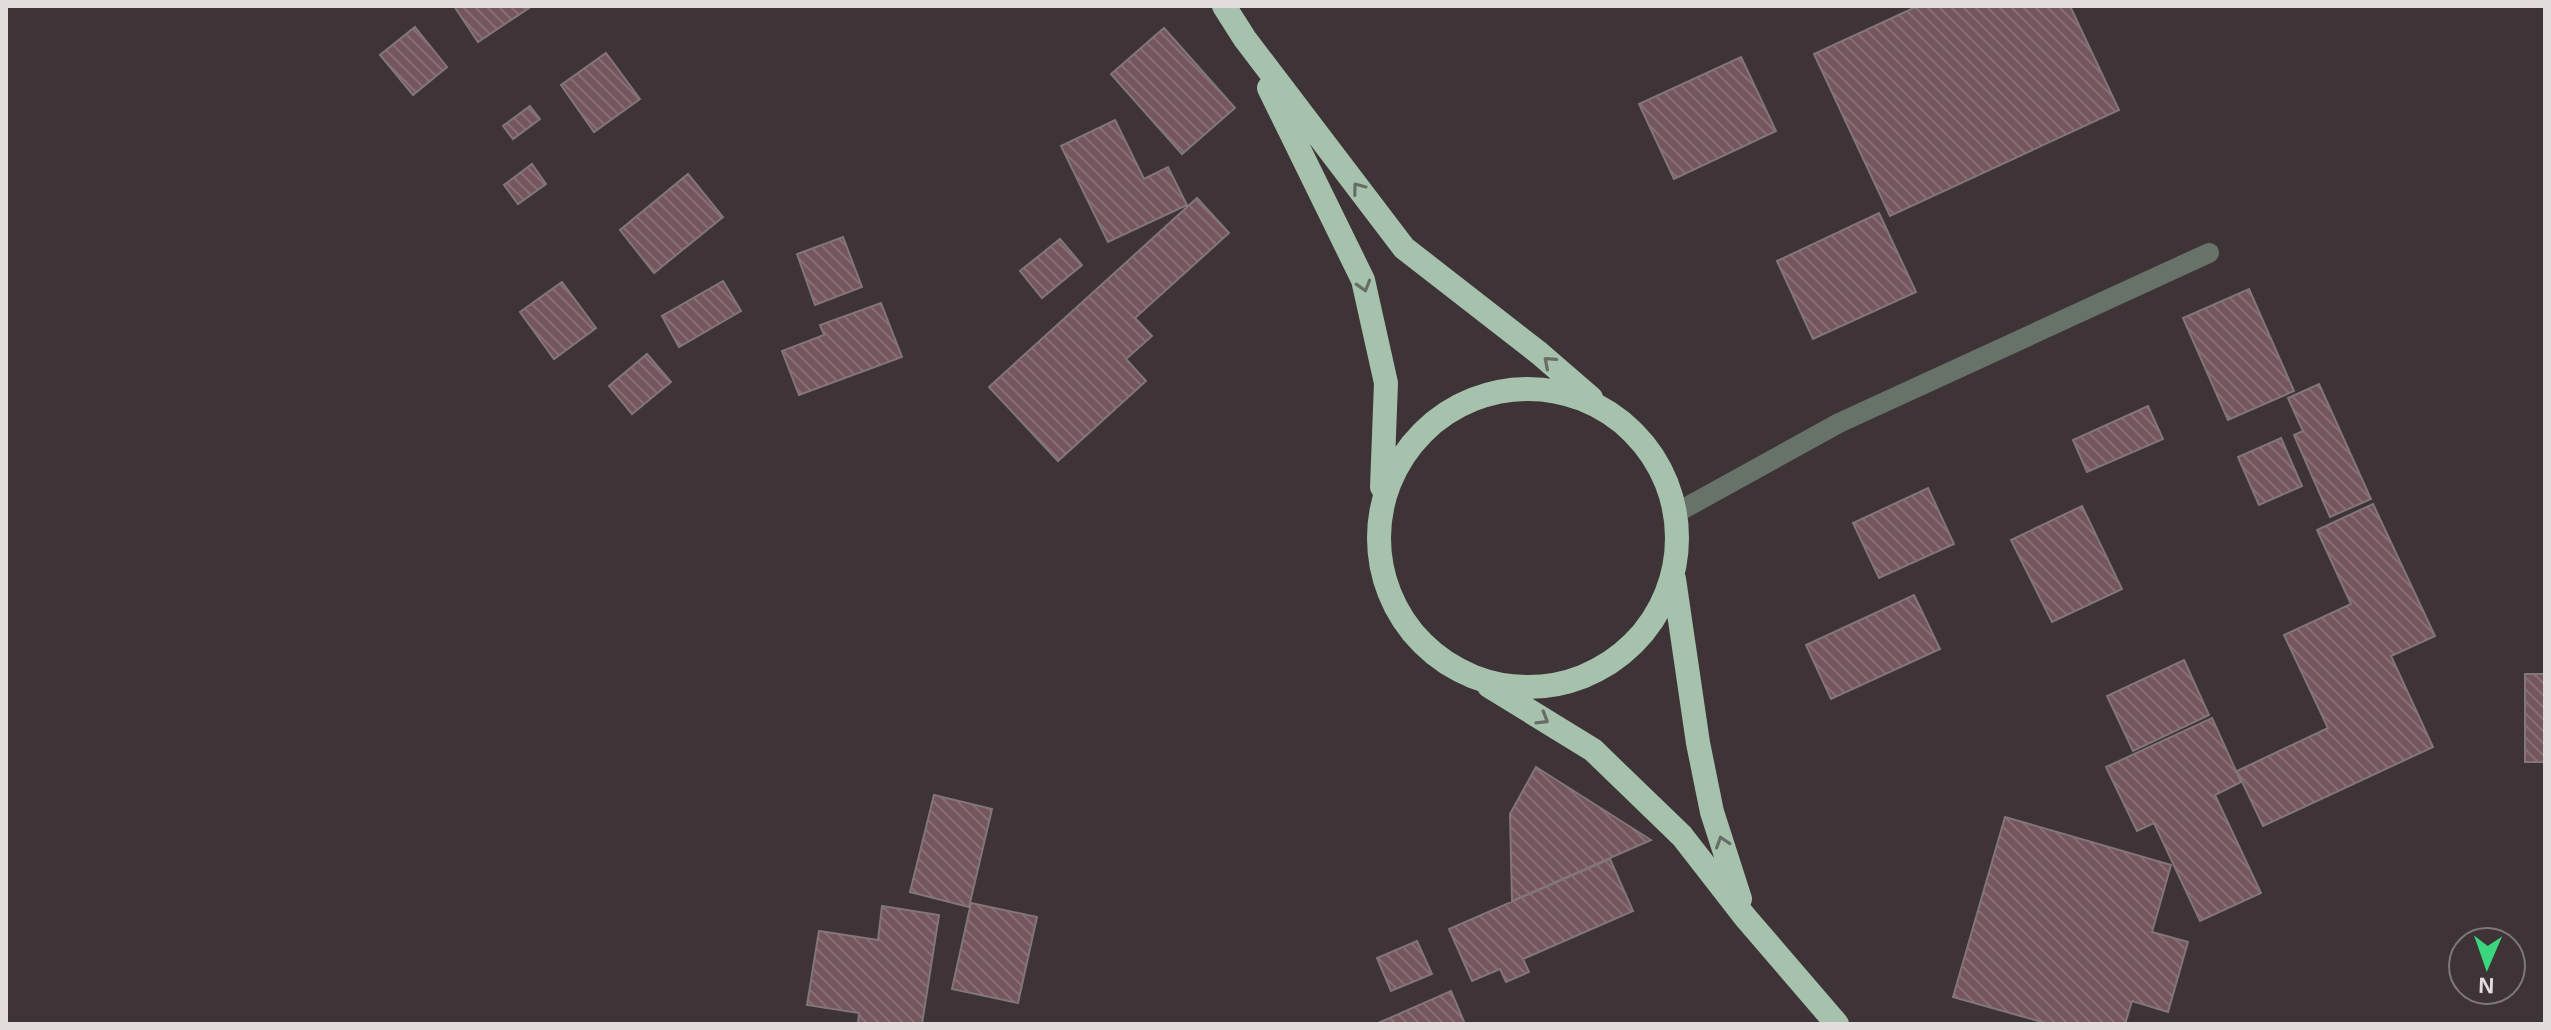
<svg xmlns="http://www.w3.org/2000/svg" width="2551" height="1030" font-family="Helvetica,sans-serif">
	<defs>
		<pattern id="building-back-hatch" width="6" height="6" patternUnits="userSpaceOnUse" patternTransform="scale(2)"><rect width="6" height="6" fill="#75565f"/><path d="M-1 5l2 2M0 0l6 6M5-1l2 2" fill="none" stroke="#886e76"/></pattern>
	</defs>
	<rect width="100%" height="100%" fill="#3e3437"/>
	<path fill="url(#building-back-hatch)" stroke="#827679" stroke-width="2" d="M454 6H532L478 42Z
		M1918 6H2070L2119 110 1890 216 1814 54Z
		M415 27 447 67 413 95 380 55Z
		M1164 28 1235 108 1182 154 1111 74Z
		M606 53 640 99 594 132 561 85Z
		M1741 57 1776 131 1674 179 1639 104Z
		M530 106 540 119 513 139 503 126Z
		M1115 120 1144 179 1168 167 1187 205 1108 242 1061 146Z
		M532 164 546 184 518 204 504 185Z
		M688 174 723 217 654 273 620 230Z
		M1197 198 1229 233 1135 318 1152 336 1126 359 1146 381 1058 461 989 387Z
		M1879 213 1916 292 1813 339 1777 261Z
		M843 237 862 287 815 305 797 254Z
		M1060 239 1082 265 1042 298 1020 271Z
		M723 281 741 311 679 347 662 316Z
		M562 282 596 328 554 359 520 312Z
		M2249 289 2294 391 2228 420 2183 318Z
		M881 303 902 357 799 395 782 351 824 335 820 325Z
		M647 354 671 382 632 414 609 386Z
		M2319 384 2371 499 2330 517 2294 435 2303 431 2288 398Z
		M2148 406 2163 439 2087 472 2073 440Z
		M2281 438 2302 486 2259 505 2238 457Z
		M1928 488 1954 544 1879 578 1853 523Z
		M2373 504 2435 636 2391 656 2433 747 2263 826 2237 771 2328 728 2284 635 2351 604 2317 530Z
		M2082 506 2122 589 2052 622 2011 540Z
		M1914 595 1940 649 1831 699 1806 645Z
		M2184 660 2209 715 2133 751 2107 696Z
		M2525 674H2545V762H2525Z
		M2212 718 2241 782 2215 795 2261 893 2200 921 2154 823 2137 831 2106 767Z
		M1536 767 1651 840 1512 901 1510 814Z
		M934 795 992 809 969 907 910 892Z
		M2005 817 2171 865 2152 932 2188 942 2168 1012 2132 1001 2125 1024H2049L1953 997Z
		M1610 859 1633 911 1523 959 1529 972 1506 982 1500 969 1472 981 1449 929Z
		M971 903 1037 917 1018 1003 952 989Z
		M882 906 939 915 922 1024H858L859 1013 807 1005 819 931 878 940Z
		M1417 941 1432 974 1391 991 1377 958Z
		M1451 991 1465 1024H1376Z"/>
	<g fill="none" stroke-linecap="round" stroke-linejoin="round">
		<path stroke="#677269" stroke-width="20" d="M1676 513 1839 423 2209 253"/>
		<path stroke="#a6c2ad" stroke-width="24" d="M1224 6 1245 39 1404 248 1539 353 1591 398
			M1269 88 1363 280 1386 383 1382 487
			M1379 538a149 149 0 1 1 298 0a149 149 0 1 1-298 0Z
			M1674 579 1698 743 1712 812 1740 899
			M1489 686 1593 750 1682 836 1745 917 1837 1024"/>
	</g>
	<defs><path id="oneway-chevron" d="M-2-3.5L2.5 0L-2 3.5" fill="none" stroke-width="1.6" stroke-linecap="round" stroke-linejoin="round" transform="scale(2)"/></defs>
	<g stroke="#686d66">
		<use href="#oneway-chevron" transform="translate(1358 188) rotate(-127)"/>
		<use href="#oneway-chevron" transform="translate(1364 286) rotate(74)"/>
		<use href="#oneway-chevron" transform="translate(1549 362) rotate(-139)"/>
		<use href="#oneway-chevron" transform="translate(1543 719) rotate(31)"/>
		<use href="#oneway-chevron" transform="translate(1722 842) rotate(-108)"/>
	</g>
	<rect width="2551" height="1030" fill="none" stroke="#e2dcdd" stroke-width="16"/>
	<g transform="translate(2487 966) rotate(182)"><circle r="38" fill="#3e3437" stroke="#807779" stroke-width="2"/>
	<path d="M0-6L14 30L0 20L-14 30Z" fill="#3bd77f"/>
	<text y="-12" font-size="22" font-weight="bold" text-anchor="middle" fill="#e2dcdd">N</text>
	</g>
</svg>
